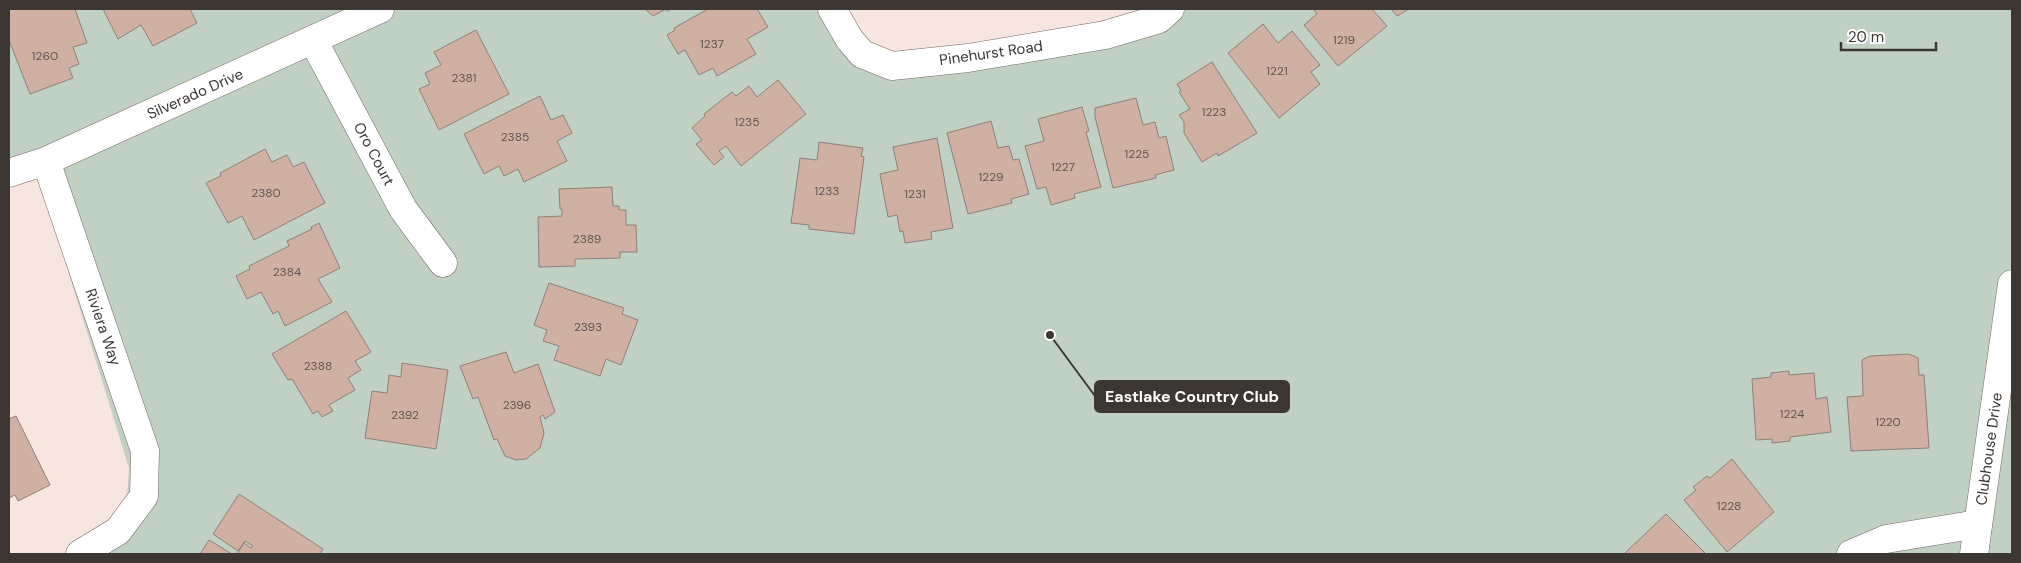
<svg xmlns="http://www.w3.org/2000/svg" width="2021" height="563" font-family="'DM Sans',sans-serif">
	<rect width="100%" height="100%" fill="#f6e6df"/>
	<path fill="#c0d1c3" d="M9 9H827L898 66 1178 9H2012V554H78L127 501 129 468 37 170 9 178Z"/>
	<path fill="#cfb0a3" stroke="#8e807a" d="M9 9H75L87 43 73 47 79 64 69 68 73 78 30 94 9 40Z
		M103 9H190L197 23 153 46 141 25 118 39Z
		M645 9H671L667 11 666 9 653 16Z
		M708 9H757L768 27 747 39 756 54 717 76 713 68 699 75 685 50 678 54 667 35 675 30 674 28Z
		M1313 9H1372L1387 26 1338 66 1304 25 1317 14Z
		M1391 9H1409L1397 16Z
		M1263 24 1278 43 1292 31 1320 65 1311 72 1320 84 1279 118 1228 53Z
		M476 30 509 94 439 130 419 89 430 84 425 73 441 65 434 52Z
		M1212 62 1257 133 1218 156 1217 153 1202 162 1184 133V122L1179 115 1190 109 1179 92 1181 91 1177 84Z
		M778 80 806 114 741 166 726 146 719 151 724 157 714 165 696 144 702 140 692 128 705 116 704 114 732 92 736 96 749 86 757 97Z
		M540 96 551 120 563 115 572 133 557 141 567 161 524 182 518 169 504 176 499 166 484 174 464 134Z
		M1136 98 1143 125 1155 122 1159 138 1166 136 1174 170 1155 175 1156 178 1113 188 1095 117V108Z
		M1082 107 1089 131 1086 132 1101 187 1074 194 1075 198 1051 205 1046 187 1037 189 1025 146 1044 141 1038 119Z
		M991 121 998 148 1009 146 1013 160 1019 159 1029 194 1011 199 1012 203 968 214 947 133Z
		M937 138 953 228 931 232 932 239 905 243 903 231 900 232 897 215 888 217 880 174 898 170 893 147Z
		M819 142 863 148 861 156 864 157 854 234 809 229V225L791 223 800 158 817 160Z
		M265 149 272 162 287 155 293 167 304 162 325 203 254 240 242 216 228 223 206 183 221 176 220 173Z
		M612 187 613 206H619V210H626V225H636L637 252H620V258L575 259V266L539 267 538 217 562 216V209H560L559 189Z
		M319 223 340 268 318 279 332 302 285 326 278 311 273 314 261 292 247 299 236 276 250 269 249 266 289 246 287 241 312 229 311 227Z
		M549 283 624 308 622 314 638 320 621 365 606 359 600 376 554 360 559 346 543 341 547 330 534 325Z
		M346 311 371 352 355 361 361 370 348 378 355 390 329 405 333 411 322 417 318 411 313 414 292 379 288 380 272 354Z
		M506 352 514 373 538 364 555 412 545 419 543 415 540 417 544 433 540 448 526 459 516 460 505 456 497 439 494 440 478 397 473 399 460 366Z
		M1909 354 1918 358 1919 375H1924L1929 448 1851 451 1847 397 1863 396 1862 360 1870 356Z
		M402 363 448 370 436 449 365 438 372 391 387 393 389 375 401 377Z
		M1789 371V375L1814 373 1816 399 1827 397 1831 432 1790 437V441L1772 443V439L1756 440 1752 379 1771 377V373Z
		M16 416 50 485 18 501 15 495 9 498V419Z
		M1732 459 1774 512 1727 552 1684 500 1696 490 1693 487 1707 476 1710 478Z
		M239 494 323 549 320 554H237L244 543 251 548 253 546 245 541 238 551 213 534Z
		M1666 514 1706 554H1624Z
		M209 540 232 554H200Z"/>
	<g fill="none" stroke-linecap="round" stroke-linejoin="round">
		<g stroke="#756762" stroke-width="29">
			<path id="minor" d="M832 9 850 40 862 54 892 66 968 58 1105 35 1159 19 1170 9
				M313 40 403 209 443 263
				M46 161 145 451 144 496 118 531 80 554
				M9 173 46 161 380 9
				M1851 554 1886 539 1978 524"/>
		</g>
		<g stroke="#756762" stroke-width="29">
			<path id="tertiary" d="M1974 554 2012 284"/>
		</g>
		<use href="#minor" stroke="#fff" stroke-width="28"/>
		<use href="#tertiary" stroke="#fff" stroke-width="28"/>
	</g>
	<g text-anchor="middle" stroke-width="4.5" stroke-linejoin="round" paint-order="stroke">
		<g font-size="12" fill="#625550">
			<text x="1344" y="44">1219</text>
			<text x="712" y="48">1237</text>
			<text x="45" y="60">1260</text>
			<text x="1277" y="75">1221</text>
			<text x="464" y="82">2381</text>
			<text x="1214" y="116">1223</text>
			<text x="747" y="126">1235</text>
			<text x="515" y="141">2385</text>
			<text x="1137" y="158">1225</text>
			<text x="1063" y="171">1227</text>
			<text x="991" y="181">1229</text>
			<text x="827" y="195">1233</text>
			<text x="266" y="197">2380</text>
			<text x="915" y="198">1231</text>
			<text x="587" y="243">2389</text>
			<text x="287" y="276">2384</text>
			<text x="588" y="331">2393</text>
			<text x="318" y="370">2388</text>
			<text x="517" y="409">2396</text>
			<text x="1792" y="418">1224</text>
			<text x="405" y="419">2392</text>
			<text x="1888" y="426">1220</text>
			<text x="1729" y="510">1228</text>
		</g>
		<g font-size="15" fill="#3d3734" stroke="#fff">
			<text transform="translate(991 53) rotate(-8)" y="5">Pinehurst Road</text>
			<text transform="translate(195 94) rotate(-24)" y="5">Silverado Drive</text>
			<text transform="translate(374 154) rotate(62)" y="5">Oro Court</text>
			<text transform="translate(103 327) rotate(71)" y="5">Riviera Way</text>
			<text transform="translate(1989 449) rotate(-82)" y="5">Clubhouse Drive</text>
		</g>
	</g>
	<path fill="none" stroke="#3d3734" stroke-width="2" d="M1050 335L1095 396"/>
	<circle fill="#3d3734" stroke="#fff" stroke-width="2" cx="1050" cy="335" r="5"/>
	<rect fill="#3d3734" stroke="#3d3734" stroke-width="2" x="1095" y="381" width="194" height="31" rx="5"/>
	<g font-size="16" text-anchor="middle" font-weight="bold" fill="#fff">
		<text x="1192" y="402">Eastlake Country Club</text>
	</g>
	<rect width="2021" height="563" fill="none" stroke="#3d3734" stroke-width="20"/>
	<path d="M1841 42v8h95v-8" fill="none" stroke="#3d3734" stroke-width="2.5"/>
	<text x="1848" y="42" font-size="15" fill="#3d3734" stroke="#ffffff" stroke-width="4" paint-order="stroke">20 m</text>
</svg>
